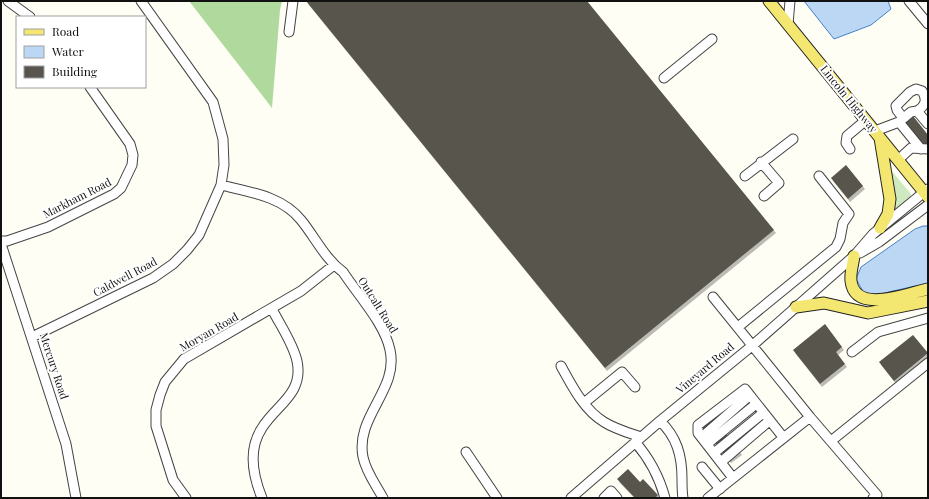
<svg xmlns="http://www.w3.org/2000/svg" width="929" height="499" font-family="'Playfair Display',serif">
	<defs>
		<filter id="shadow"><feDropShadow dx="2" dy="3" stdDeviation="0" flood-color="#0004"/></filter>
	</defs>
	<rect width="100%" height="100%" fill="#fffef5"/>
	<path fill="#cee9bf" d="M891 170 911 194 910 198 893 211Z"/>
	<path fill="#b0d99e" d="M189 1H282L280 10 272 108Z"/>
	<path fill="#bbd7f4" stroke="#4581c9" d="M804 1H888L891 9 871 25 834 39Z
		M923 226H928V283L876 295 864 293 856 279 861 267 915 229Z"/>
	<path fill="#59544d" filter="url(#shadow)" d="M306 1H587L774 230 605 368Z
		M913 116 928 135V144L925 147 905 123Z
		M846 165 863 186 848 199 831 178Z
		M825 324 842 347 836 352 845 364 820 384 793 350Z
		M913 335 928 353 894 381 879 362Z
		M713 417 740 452 729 460 702 426Z
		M628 469 640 482 643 479 658 495 655 498H635L617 479Z"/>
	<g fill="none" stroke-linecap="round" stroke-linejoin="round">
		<g stroke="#444" stroke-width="11">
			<path id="minor" d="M8 1 30 17
				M909 1 928 24
				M788 24 790 1
				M289 32 293 1
				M664 78 712 39
				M903 118 897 110 896 106 910 92 916 89 922 91C928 100 925 106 917 111
				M899 122 921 149
				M875 131 899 122 911 112 917 111 928 124
				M850 149 846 143 847 136 866 120
				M898 160 911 148 928 149
				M761 162 779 183 764 196
				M745 176 793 139
				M221 185C249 192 282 196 301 220 315 237 325 259 343 272 358 295 385 324 390 350 399 390 355 416 363 457 366 472 376 485 383 498
				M1 241H7L48 227 114 194 121 188 132 165 133 155 130 144 90 87
				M1 244 66 444 76 498
				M860 253 879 242 928 205
				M713 297 810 417 877 495 873 498
				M738 327 836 247 840 239 843 223 849 214 819 176
				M32 337 153 278 173 264 187 250 199 235 221 185 224 165 223 139 213 102 141 1
				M852 352 878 332 928 318
				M561 366C572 386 584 410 604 422 615 429 629 433 641 437
				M584 403 622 372 635 387
				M660 421C677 437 682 456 682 479 682 485 682 492 683 498
				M702 437 749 396
				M831 441 928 363
				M635 442C650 459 659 476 665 498
				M707 444 756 404
				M466 452 497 498
				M714 453 763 413
				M721 462 769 421
				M702 467 720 489
				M733 478 698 433V425L745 389 783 437
				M186 498 173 480 156 426V410L160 395 165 382 184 359 301 291 334 265
				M262 498C253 476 248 449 262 428 276 405 304 394 297 361 293 343 280 325 272 309
				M571 498 660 421 753 345 854 256 873 234 928 189
				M604 498 611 491 617 498
				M708 498 810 417"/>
		</g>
		<g stroke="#222" stroke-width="13">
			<path id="major" d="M769 1 928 197
				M880 138 890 199 888 214 880 228
				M854 256C853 264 850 273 851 281 855 315 908 293 928 289
				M796 307 824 303 868 313 928 301"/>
		</g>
		<use href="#minor" stroke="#fff" stroke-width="9"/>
		<use href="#major" stroke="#f3e771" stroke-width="11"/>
	</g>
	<g text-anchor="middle" stroke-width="4" stroke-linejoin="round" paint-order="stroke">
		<g font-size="11" fill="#111" stroke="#fff">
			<text transform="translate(849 99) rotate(51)" y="4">Lincoln Highway</text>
			<text transform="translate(77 198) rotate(-27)" y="4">Markham Road</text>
			<text transform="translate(125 277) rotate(-28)" y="4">Caldwell Road</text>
			<text transform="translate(378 305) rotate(58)" y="4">Outcalt Road</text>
			<text transform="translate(209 332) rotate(-30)" y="4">Moryan Road</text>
			<text transform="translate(54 366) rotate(72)" y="4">Mercury Road</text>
			<text transform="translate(705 368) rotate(-40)" y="4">Vineyard Road</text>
		</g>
	</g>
	<rect width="929" height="499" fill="none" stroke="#111111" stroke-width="4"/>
	<rect x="16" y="16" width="130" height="72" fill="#ffffff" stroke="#a0a0a0"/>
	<rect x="24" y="29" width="20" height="6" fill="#f3e771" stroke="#a0a0a0"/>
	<text x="52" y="36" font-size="12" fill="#111111">Road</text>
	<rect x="24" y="46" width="20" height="12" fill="#bbd7f4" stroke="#a0a0a0"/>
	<text x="52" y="56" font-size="12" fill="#111111">Water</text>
	<rect x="24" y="66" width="20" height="12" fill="#59544d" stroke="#a0a0a0"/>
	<text x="52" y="76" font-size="12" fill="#111111">Building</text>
</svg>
